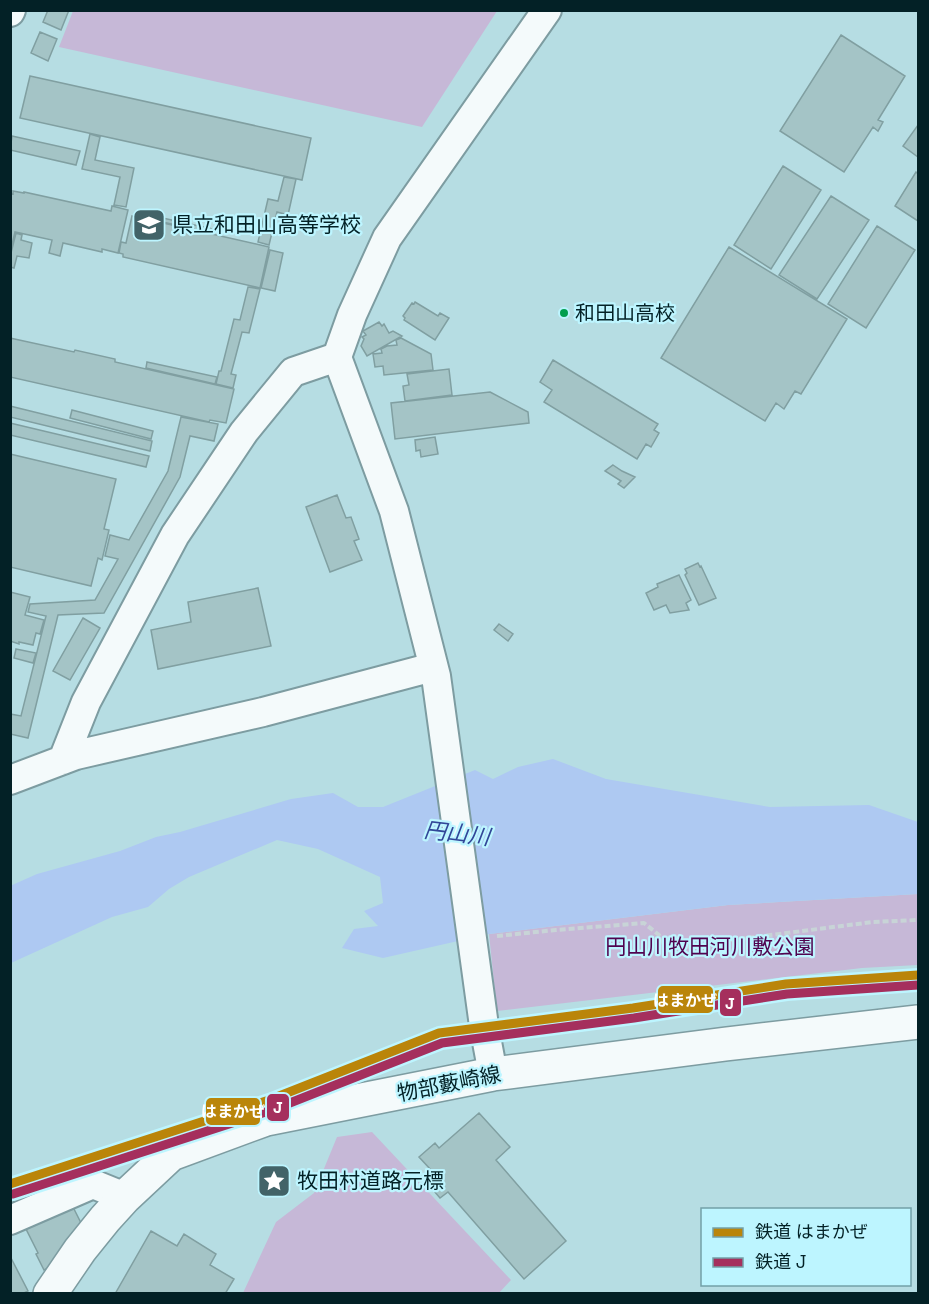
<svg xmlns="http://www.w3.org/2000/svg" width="929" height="1304" font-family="'Space Grotesk','Noto Sans JP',sans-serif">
	<rect width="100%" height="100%" fill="#b6dde3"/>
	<path fill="#c6b8d7" d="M73 11V10L497 11 422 127 59 47Z
		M918 894V965L862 968 497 1011 489 934 728 905Z
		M372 1132 511 1280 499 1293H243L276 1222 314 1193 337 1137Z"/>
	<path fill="#aec9f2" d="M553 759 606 779 770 807 869 805 918 822V894L728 905 489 934 383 958 342 948 354 929 378 926 364 911 383 903 380 877 318 849 277 840 189 877 169 889 148 907 112 917 11 963 10 886 37 874 120 851 156 837 180 832 291 799 333 793 358 807H383L475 770 493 779 518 767Z"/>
	<path fill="#a4c4c6" stroke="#809fa1" stroke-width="1.5" d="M48 10H69L61 30 43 22Z
		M40 32 57 39 48 61 31 53Z
		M841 35 905 76 878 120 883 122 878 131 873 127 844 172 780 131Z
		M30 76 311 138 302 180 20 118Z
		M918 125V157L903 146Z
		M90 134 100 137 95 160 134 168 126 207 114 205 120 177 82 169Z
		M12 136 80 151 76 165 10 150Z
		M783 166 821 190 771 269 734 245Z
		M916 172 918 174V221L895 206Z
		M284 177 296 179 288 215 277 212 269 245 258 242 268 199 278 201Z
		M13 191 24 193V192L111 211 112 206 128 210 118 253 102 249V252L63 243 60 256 49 253 52 240 15 232 10 253V193L13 194Z
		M831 196 869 220 817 299 779 275Z
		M132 216 269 247 260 288 123 257V254L119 253 121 242 126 243Z
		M158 217 213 229 212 233 158 221Z
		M877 226 915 250 866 328 828 304Z
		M16 233 22 235 21 240 32 243 29 258 17 256 14 268 10 267V257Z
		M729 247 847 319 801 394 795 391 784 409 776 403 765 421 661 358Z
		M270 250 283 253 275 291 261 288Z
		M248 287 260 289 249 333 242 332 231 374 236 375 233 388 216 384 219 371H221L234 319 240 320Z
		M415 302 438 316 440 313 449 318 435 340 404 320 405 318 403 316 412 303 414 304Z
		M379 322 382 326 384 324 389 333 393 331 402 336 367 356 361 346 364 339 362 337 366 335 363 331Z
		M10 338 74 352 75 350 115 359V362L234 389 226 423 210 420 209 422 10 377Z
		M401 338 431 354 433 370 384 375 383 366 375 367 373 354 382 353 381 349 387 346 397 345 396 340Z
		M553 360 658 424 654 430 659 433 651 447 646 444 637 459 544 402 552 390 540 382Z
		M147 362 217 377 215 384 146 368Z
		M449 369 452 395 405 401 403 386 409 385 407 374Z
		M490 392 528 412 529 423 395 439 391 403Z
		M10 406 152 441 150 451 10 417Z
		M72 410 153 431 151 439 70 418Z
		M181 417 218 424 214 441 190 436 180 477 104 613 58 615 28 738 10 734V714L21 716 46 616 28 612 30 604 95 600 118 559 105 556 110 535 129 540 168 471Z
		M10 423 149 456 146 467 10 435Z
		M435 437 438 454 421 457 420 450 416 451 415 440Z
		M10 454 116 479 104 529 109 530 102 560 98 558 91 586 10 567Z
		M613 465 622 471 635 477 624 488 618 484 621 481 605 471Z
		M337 495 346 518 351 517 359 539 354 541 362 560 330 572 306 507Z
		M698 563 700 567 701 566 716 598 699 605 685 575 687 573 685 569Z
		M679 575 691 600 686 603 689 610 670 613 666 605 654 610 646 593 658 587 657 584Z
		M258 588 271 646 158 669 151 630 191 622 188 602Z
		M10 592 30 597 25 615 44 620 40 634 36 633 33 645 19 642V644L10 641Z
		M83 618 100 628 70 680 53 671Z
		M499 624 513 634 508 641 494 630Z
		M16 649 36 653 33 663 14 658Z
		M479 1113 510 1147 496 1160 566 1241 524 1279 448 1192 440 1198 422 1177 431 1170 419 1157 435 1143 439 1148Z
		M73 1207 82 1225 68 1246 59 1251 61 1255 54 1259 56 1264 44 1270 36 1254 38 1253 26 1229Z
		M151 1231 177 1246 184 1234 216 1254 210 1265 234 1279 225 1294H115Z
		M10 1256 28 1291 22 1294H10Z"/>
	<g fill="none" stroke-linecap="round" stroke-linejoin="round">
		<g stroke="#7d9ca1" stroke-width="32">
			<path id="minor" d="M10 12 11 10
				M63 760 86 702 175 535 244 432 293 372 337 357
				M10 780 76 755 263 712 433 667
				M493 1074 484 1026 436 676 394 511 337 357 352 315 387 238 547 10
				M10 1220 93 1184 125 1197"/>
		</g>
		<g stroke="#7d9ca1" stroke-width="36">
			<path id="major" d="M50 1294 80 1250 105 1219 125 1197 171 1154 266 1119 493 1074 726 1044 918 1022"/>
		</g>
		<path stroke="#c8d4d7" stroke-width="4" stroke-dasharray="6 3" stroke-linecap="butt" d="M497 936 556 930 644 923 659 935 669 954 692 945 873 922 918 920"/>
		<use href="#minor" stroke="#f4fafb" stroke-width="28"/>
		<use href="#major" stroke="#f4fafb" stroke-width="33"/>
		<g stroke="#bdf5ff" stroke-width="14">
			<path id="rail-1" d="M10 1184 269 1100 439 1033 633 1008 786 984 918 975"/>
		</g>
		<g stroke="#bdf5ff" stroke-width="14">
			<path id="rail-2" d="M13 1194 272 1110 442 1043 634 1018 787 994 918 985"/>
		</g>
		<use href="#rail-1" stroke="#ba850a" stroke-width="9"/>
		<use href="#rail-2" stroke="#a52f5d" stroke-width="9"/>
	</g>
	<defs>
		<g id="school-square" transform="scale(1.725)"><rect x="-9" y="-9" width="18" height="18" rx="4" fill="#426368" stroke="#bdf5ff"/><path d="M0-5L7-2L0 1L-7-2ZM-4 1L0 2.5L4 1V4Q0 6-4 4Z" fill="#fff"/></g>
		<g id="sight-square" transform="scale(1.725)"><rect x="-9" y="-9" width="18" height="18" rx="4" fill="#426368" stroke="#bdf5ff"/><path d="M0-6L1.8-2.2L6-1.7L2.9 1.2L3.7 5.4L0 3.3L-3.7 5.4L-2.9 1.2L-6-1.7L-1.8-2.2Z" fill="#fff"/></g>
	</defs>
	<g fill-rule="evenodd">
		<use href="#school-square" x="149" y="225"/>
		<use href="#sight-square" x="274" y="1181"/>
	</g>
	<circle fill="#009f4f" stroke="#bdf5ff" stroke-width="2" cx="564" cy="313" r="5"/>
	<g text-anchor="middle" stroke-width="4.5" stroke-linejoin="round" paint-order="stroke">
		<g font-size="20" fill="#032126" stroke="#bdf5ff" text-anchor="start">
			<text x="575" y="320">和田山高校</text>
		</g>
		<g font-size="21" fill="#032126" stroke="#bdf5ff" text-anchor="start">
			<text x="172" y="232">県立和田山高等学校</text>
			<text x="297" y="1188">牧田村道路元標</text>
		</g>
		<g font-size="21" fill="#50034f" stroke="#bdf5ff">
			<text x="710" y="954">円山川牧田河川敷公園</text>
		</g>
		<g font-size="21" fill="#032126" stroke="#bdf5ff">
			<text transform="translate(449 1084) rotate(-11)" y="7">物部藪崎線</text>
		</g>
		<g font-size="22" font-style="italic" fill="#314698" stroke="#bdf5ff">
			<text transform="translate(457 833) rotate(7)" y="8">円山川</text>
		</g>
	</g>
	<g stroke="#bdf5ff" stroke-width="2">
		<rect x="657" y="985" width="57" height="29" rx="6" fill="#ba850a"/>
		<rect x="719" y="988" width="23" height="29" rx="6" fill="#a52f5d"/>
		<rect x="266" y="1093" width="24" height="29" rx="6" fill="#a52f5d"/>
		<rect x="205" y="1097" width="56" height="29" rx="6" fill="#ba850a"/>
	</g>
	<g font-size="16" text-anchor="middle" font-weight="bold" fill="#fff">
		<text x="685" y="1006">はまかぜ</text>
		<text x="730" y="1009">J</text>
		<text x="278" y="1113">J</text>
		<text x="233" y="1117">はまかぜ</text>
	</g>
	<rect width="929" height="1304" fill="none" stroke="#032126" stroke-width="24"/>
	<rect x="701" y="1208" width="210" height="78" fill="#bdf5ff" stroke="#73a0a8" stroke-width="1.5"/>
	<rect x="713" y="1228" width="30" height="9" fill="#ba850a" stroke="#73a0a8" stroke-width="1.5"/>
	<text x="755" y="1238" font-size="18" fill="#032126">鉄道 はまかぜ</text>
	<rect x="713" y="1258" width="30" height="9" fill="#a52f5d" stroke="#73a0a8" stroke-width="1.5"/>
	<text x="755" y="1268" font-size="18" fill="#032126">鉄道 J</text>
</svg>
